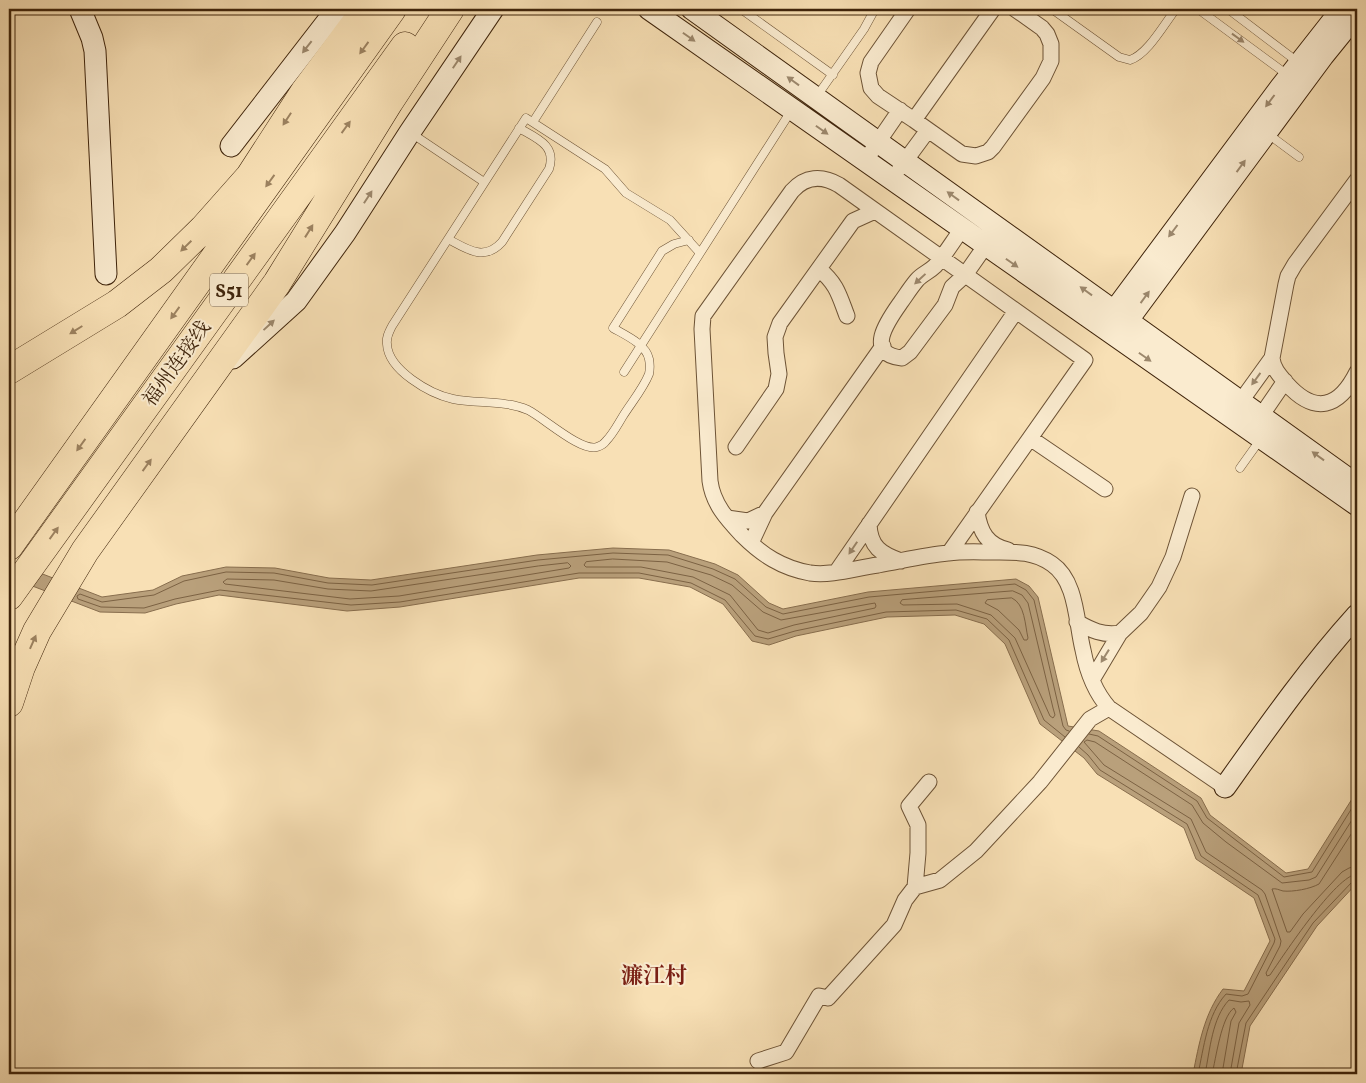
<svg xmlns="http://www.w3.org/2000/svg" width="1366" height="1083" font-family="Vollkorn,'Noto Serif SC',serif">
	<rect width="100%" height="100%" fill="#f8e0b5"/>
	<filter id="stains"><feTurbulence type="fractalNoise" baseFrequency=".004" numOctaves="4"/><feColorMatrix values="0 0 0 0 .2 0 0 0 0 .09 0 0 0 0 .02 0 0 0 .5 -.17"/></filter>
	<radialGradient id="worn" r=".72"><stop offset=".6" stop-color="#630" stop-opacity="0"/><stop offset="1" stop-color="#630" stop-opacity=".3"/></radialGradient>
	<path fill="#b9a07b" stroke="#886e4e" d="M613 548 669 550 715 564 738 575 769 603 783 609 868 592 1016 579 1029 586 1038 597 1068 726 1099 731 1201 798 1210 815 1286 873 1308 869 1357 791V883L1317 926 1250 1026 1241 1074H1193C1199 1044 1204 1014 1223 989L1244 991 1270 941 1254 898 1196 859 1184 828 1097 774 1084 758 1040 724 1005 644 984 624 955 615 887 617 796 636 769 645 752 641 723 604 690 587 639 578H579L400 607 347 611 219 595 176 604 145 613 100 612 9 577V561L102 597 153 590 182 576 226 567 275 568 329 578 371 580 537 555Z"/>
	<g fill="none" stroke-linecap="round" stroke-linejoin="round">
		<path stroke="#7c6243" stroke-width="1" d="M613 559 667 562 711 575 732 585 763 612 781 620 869 604 875 603 876 606 875 608 794 625 768 633 758 630 730 595 693 577 641 567H586L584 565 586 562Z
			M568 563 571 566 569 568 399 596 350 599 225 584 223 582 227 579 274 580 328 589 371 591 538 566Z
			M1013 591 1022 595 1028 603 1053 708 1055 715 1053 718 1050 716 1015 638 991 615 957 604 903 605 900 603 902 600Z
			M1012 598C1025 604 1025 625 1028 638L1027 640H1024L1019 630 998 610 985 603 987 600Z
			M1089 734 1098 736 1197 801 1207 818 1284 877 1312 872 1357 800
			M1065 737 1044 720 1009 640 987 619 956 610 886 612 795 631 768 639 755 636 725 600 691 583 639 573H579L400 602 351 605 220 590 175 599 144 608 101 607 78 599 77 596 80 594 102 602 154 595 184 581 226 572 274 573 328 583 372 585 538 560 613 553 668 555 713 569 735 579 766 607 783 614 869 597 1015 584 1026 590 1034 600 1063 726 1066 730 1069 731
			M1079 747 1088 755 1100 770 1187 824 1201 856 1258 895 1275 939 1274 943 1248 994 1242 996 1226 994C1207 1015 1204 1047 1198 1074
			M1357 812 1316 877 1309 880 1282 883 1226 842 1203 823 1192 805 1095 742 1087 740 1084 742 1104 765 1191 819 1206 852 1262 890 1265 894 1281 941 1280 946 1266 973 1267 976 1270 975C1283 956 1336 875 1357 874
			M1357 825 1319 884C1310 889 1293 892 1283 891 1279 890 1276 888 1272 889L1287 932H1290L1303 914 1342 872 1349 868 1357 866
			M1205 1074C1210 1050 1212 1018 1229 1000L1241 1002 1249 1001 1250 1005 1239 1023 1230 1074
			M1212 1074C1216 1059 1221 1017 1234 1008L1236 1012 1231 1021 1222 1074
			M1236 1074 1246 1023 1313 923 1352 882 1357 880"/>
		<g stroke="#6d5336" stroke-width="9">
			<path id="lane" d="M741 9 833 75
				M1052 9 1119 57 1130 60C1148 54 1164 24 1176 9
				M1198 9 1289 76
				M1228 9 1299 63
				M817 96 864 29 875 9
				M533 122 597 22
				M411 133 484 182
				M1268 134 1299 157
				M448 239C467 249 484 262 502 242L549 169C557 145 536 138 519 128
				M689 240 674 244 662 251 613 328C625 335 646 344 649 359 650 364 650 369 649 374 643 389 631 403 623 416 618 424 613 434 606 441 604 444 600 446 597 447 581 452 544 418 528 410 505 400 478 404 453 399 430 394 388 370 387 344 386 337 389 332 392 326L526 118 605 169 626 193 670 220 700 253
				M624 372 791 111
				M1240 468 1260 440"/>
		</g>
		<g stroke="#6d5336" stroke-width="17">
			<path id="street" d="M908 9 871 62 868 73 871 88 878 96 914 120 962 154 976 156 988 152 993 147 1043 78 1051 61V44L1047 34 1042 28 1015 9
				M914 120 993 9
				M865 161 900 110
				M900 168 928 130
				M1357 180 1295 264 1288 276 1286 284 1272 358C1273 369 1280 376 1287 384 1315 415 1339 408 1357 372
				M962 229C953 241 945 255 935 266 929 272 922 274 917 280 911 287 906 295 901 302 889 319 863 354 902 358L910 352 945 305 952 287 965 275 986 245
				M819 269C837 284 839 295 847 316
				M1241 401 1272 358
				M1261 416 1285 381
				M1030 438 1105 489
				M736 447 776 389 779 374 776 353 775 337 780 323 853 221 875 211
				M977 512C980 532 987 545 1008 550
				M727 518 748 521 765 513
				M869 524C870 547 881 554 901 561
				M751 543 765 513 883 346
				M949 553 1085 360 839 185C822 175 805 176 792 191L703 316 702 329 710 481C713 504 727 519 742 535 762 555 782 568 810 573 832 576 856 568 878 565 901 561 925 555 948 553 963 551 979 552 994 552 1015 552 1033 551 1052 564 1077 581 1076 622 1083 650 1087 671 1094 691 1109 708L1225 787
				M837 571 1016 311
				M1077 622C1091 630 1103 636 1120 633
				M1092 680 1120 633 1141 613 1159 587 1173 557 1192 496
				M915 887 918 853V825L909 806 929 782
				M758 1061 786 1052 819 996 828 998 894 925 905 900 915 887 940 880 976 851 1040 782 1090 719 1109 708"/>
		</g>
		<g stroke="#3f240b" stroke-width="23">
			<path id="secondary" d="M80 9 92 38 95 51 106 274
				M649 9 1357 505
				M692 9 1357 485
				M231 146 337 9
				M1106 322 1280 88 1342 9
				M1119 332 1323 56 1357 14
				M233 358 296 301 345 233 410 132 493 9
				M1225 787C1267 728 1309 668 1357 615"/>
		</g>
		<g stroke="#3f240b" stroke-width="29">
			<path id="highway" d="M9 370 117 304 161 270 203 229 250 176 305 91 366 9
				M9 546 392 9
				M9 596 405 46
				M9 703 21 667 37 631 85 551 277 283 389 102 450 9"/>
		</g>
		<use href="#lane" stroke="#faebcf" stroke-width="8"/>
		<use href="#street" stroke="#faebcf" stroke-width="15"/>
		<use href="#secondary" stroke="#faebcf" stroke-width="21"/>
		<use href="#highway" stroke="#f8e0b5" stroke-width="28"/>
	</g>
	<defs><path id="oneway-solid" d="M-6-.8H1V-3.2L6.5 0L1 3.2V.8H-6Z" transform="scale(1.25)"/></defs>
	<g fill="#9c886d">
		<use href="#oneway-solid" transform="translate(689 37) rotate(35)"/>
		<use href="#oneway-solid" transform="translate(1238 38) rotate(36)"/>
		<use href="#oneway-solid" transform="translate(307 47) rotate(128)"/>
		<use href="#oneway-solid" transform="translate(457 62) rotate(-56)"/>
		<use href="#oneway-solid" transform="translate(793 81) rotate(-144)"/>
		<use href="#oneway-solid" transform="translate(1270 101) rotate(127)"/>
		<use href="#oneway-solid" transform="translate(822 130) rotate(35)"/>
		<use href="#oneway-solid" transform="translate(1241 166) rotate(-54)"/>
		<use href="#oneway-solid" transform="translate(953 196) rotate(-144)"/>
		<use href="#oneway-solid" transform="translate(368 197) rotate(-57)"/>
		<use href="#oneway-solid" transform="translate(1173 231) rotate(127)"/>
		<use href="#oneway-solid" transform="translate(1012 263) rotate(35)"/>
		<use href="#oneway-solid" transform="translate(920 279) rotate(137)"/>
		<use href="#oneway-solid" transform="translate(1086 291) rotate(-144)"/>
		<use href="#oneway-solid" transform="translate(1145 297) rotate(-54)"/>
		<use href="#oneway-solid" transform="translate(269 325) rotate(-43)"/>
		<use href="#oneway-solid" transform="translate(1145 357) rotate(35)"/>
		<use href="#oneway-solid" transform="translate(1256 379) rotate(126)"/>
		<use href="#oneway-solid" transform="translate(1318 456) rotate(-144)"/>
		<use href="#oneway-solid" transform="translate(853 548) rotate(124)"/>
		<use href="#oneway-solid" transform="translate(1105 656) rotate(122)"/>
	</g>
	<g fill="#9c8260">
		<use href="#oneway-solid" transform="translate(364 48) rotate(126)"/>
		<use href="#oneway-solid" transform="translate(287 119) rotate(123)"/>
		<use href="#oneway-solid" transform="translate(346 127) rotate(-54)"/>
		<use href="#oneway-solid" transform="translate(270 181) rotate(126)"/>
		<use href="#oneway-solid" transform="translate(309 231) rotate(-58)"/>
		<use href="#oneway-solid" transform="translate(186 246) rotate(136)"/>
		<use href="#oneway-solid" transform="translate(251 259) rotate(-54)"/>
		<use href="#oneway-solid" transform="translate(175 313) rotate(126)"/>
		<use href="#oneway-solid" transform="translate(76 330) rotate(148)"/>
		<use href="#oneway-solid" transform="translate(81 445) rotate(126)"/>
		<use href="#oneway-solid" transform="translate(147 465) rotate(-54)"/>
		<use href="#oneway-solid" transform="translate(54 533) rotate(-54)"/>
		<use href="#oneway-solid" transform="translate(33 642) rotate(-66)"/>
	</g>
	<g text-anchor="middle" stroke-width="4" stroke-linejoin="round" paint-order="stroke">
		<rect fill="#faebcf" stroke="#776046" stroke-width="1" x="210" y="273.5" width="38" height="33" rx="4"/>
		<g font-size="19" font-weight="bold" fill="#3f240b">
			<text x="229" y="297">S51</text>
		</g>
		<g font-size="20" fill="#3f240b" stroke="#faebcf">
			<text transform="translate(176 363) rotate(-54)" y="7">福州连接线</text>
		</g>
		<g font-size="22" font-weight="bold" fill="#7a1f14" stroke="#faebcf">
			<text x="654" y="983">濂江村</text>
		</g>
	</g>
	<rect width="1366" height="1083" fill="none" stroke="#f8e0b5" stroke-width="30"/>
	<rect x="10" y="10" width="1346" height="1063" fill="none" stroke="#3f240b" stroke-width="2.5"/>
	<rect x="15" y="15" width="1336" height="1053" fill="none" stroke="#3f240b"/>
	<rect width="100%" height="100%" filter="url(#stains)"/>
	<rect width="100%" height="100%" fill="url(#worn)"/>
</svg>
